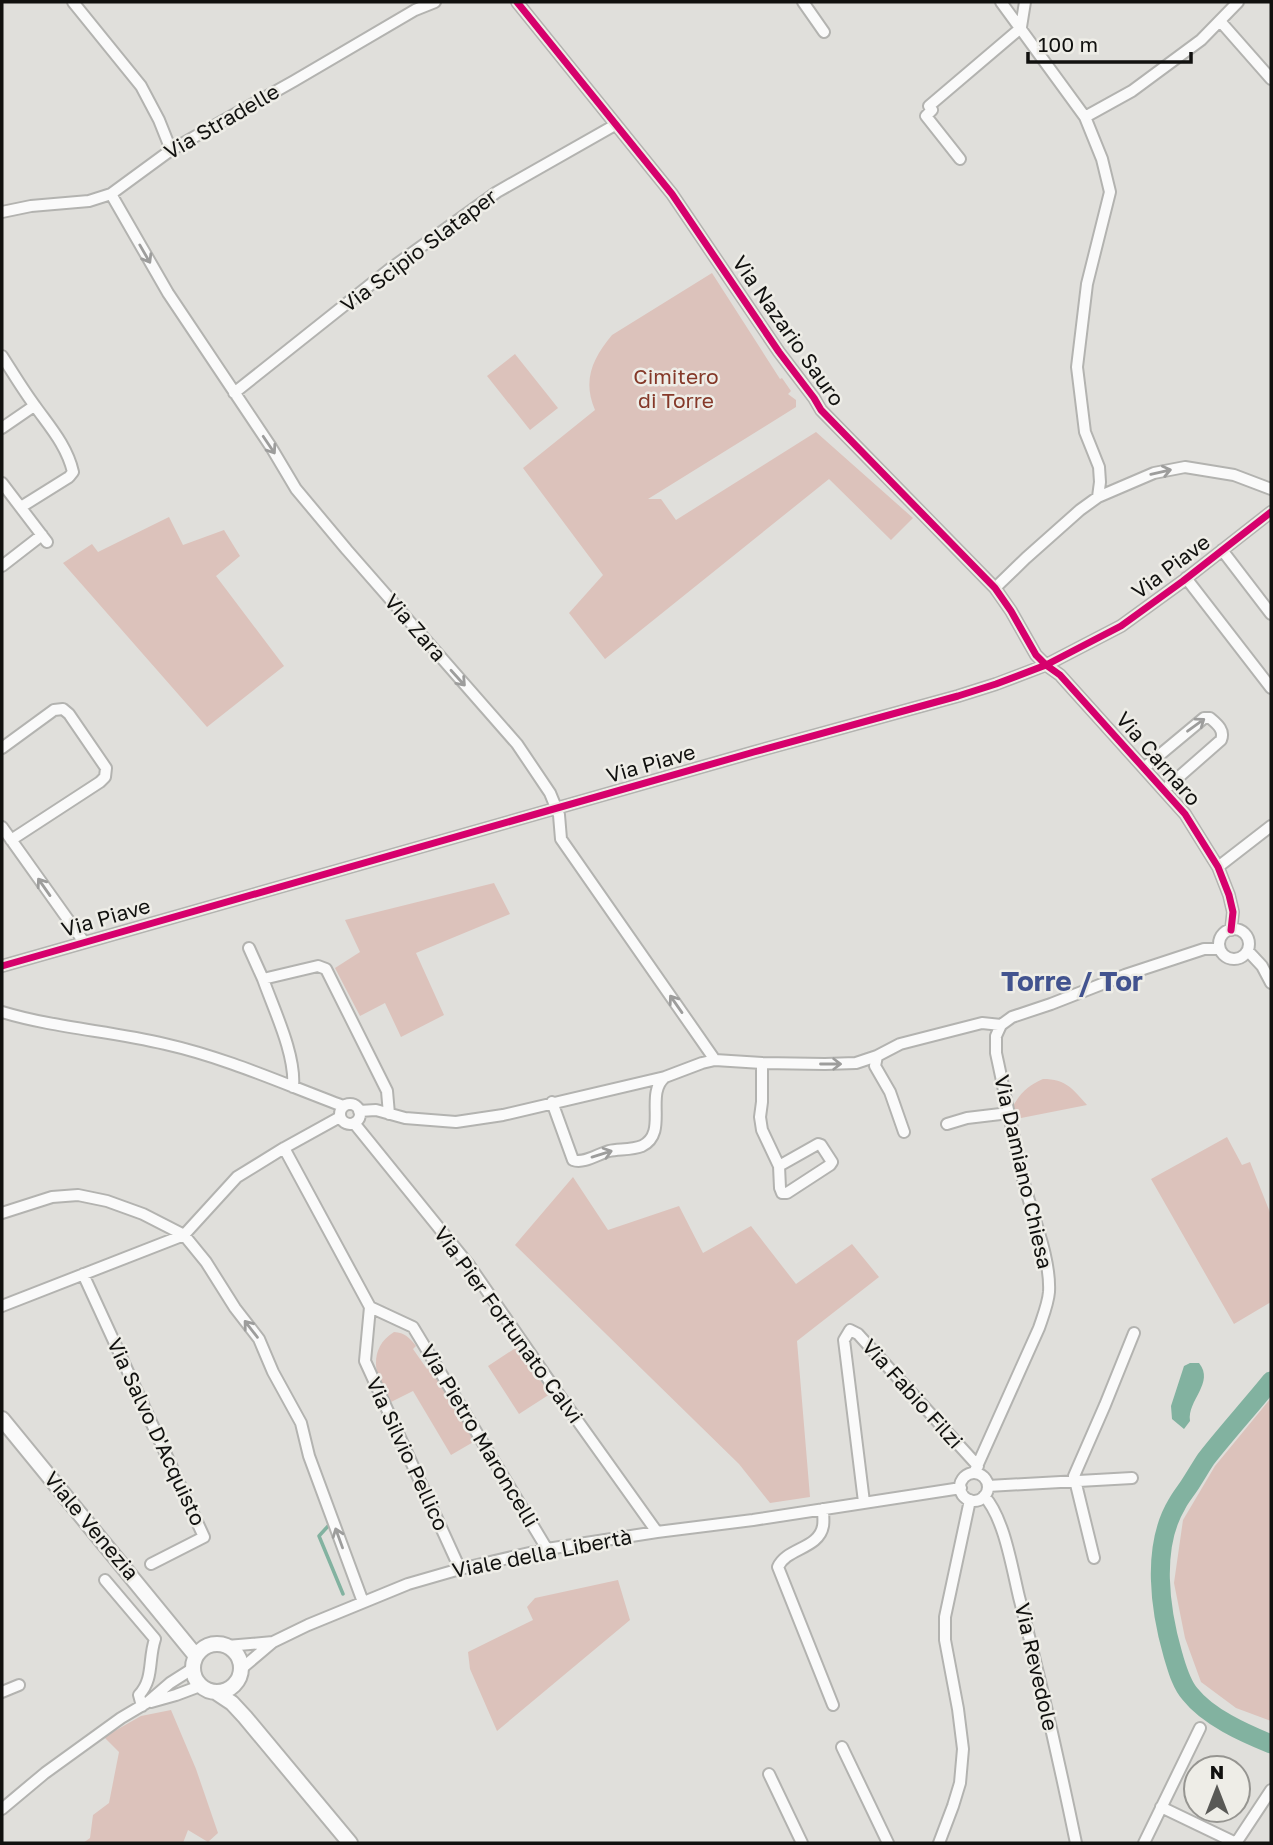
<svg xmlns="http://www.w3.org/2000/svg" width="1273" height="1845" font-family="'Golos Text',sans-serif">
	<rect width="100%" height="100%" fill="#e0dfdb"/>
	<path fill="#dcc2bb" d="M712 273 780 379 782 378 791 391 788 394 796 400V407L648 499H661L676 520 816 432 913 518 891 540 829 479 605 659 569 613 603 575 523 468 595 410C582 380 593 358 612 335Z
		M515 354 558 408 530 430 487 376Z
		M169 517 183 545 224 530 240 556 216 576 284 666 207 727 63 563 92 544 98 552Z
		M494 883 510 914 416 953 444 1015 401 1037 385 1003 360 1016 335 968 360 952 345 920Z
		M1043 1079C1066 1079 1073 1089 1087 1105L1016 1119 1013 1106C1021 1092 1029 1085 1043 1079Z
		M1227 1137 1242 1165 1250 1162 1271 1215V1302L1234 1324 1151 1179Z
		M573 1177 608 1230 679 1206 703 1253 751 1226 796 1284 852 1244 879 1277 797 1341 810 1497 770 1503 739 1464 515 1245Z
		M394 1332C405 1333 409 1337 416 1346L413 1349 427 1369 430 1368 475 1441 451 1455 413 1391 391 1402 386 1393H383C374 1370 370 1347 394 1332Z
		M517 1347 550 1394 519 1414 488 1366Z
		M1271 1398V1721L1236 1708 1201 1682 1185 1638 1174 1583 1183 1520 1215 1466Z
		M618 1580 630 1620 497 1731 470 1669 468 1652 533 1620 527 1607 535 1598Z
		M171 1710 196 1769 218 1833 208 1842 188 1830 183 1843H83L90 1838 93 1815 109 1803 119 1752 104 1737 141 1716Z"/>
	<path fill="#82b2a0" d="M1190 1363H1199C1215 1383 1187 1400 1190 1421L1184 1429 1172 1419 1171 1406 1184 1366Z"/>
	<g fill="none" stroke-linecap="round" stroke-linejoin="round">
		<path stroke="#82b2a0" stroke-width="3.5" d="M329 1525 319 1536 343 1594"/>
		<path stroke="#82b2a0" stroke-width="19" d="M1271 1381C1250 1407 1227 1432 1206 1459 1200 1468 1195 1477 1189 1486 1185 1492 1180 1498 1177 1504 1151 1547 1160 1610 1173 1655 1177 1668 1181 1684 1190 1694 1208 1717 1244 1733 1271 1744"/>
		<g stroke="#b3b3b0" stroke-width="14">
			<path id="minor" d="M73 2 141 86 159 120 171 150
				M517 2 672 194 779 352 814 398 821 410 995 588 1011 611 1036 655 1046 665 1060 675 1185 814 1218 867 1229 895 1233 912 1231 930
				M803 2 824 32
				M1001 2 1085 117 1102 159 1110 192 1087 284 1077 367 1085 432 1099 467 1100 482 1098 497
				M1220 21 1271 79
				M1085 117 1132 91 1201 40 1238 2
				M960 159 926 116 932 110 929 106 1016 32 1021 27 1025 2
				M111 194 168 293 271 447 296 489 347 550 517 744 550 793 559 815 561 839 715 1060
				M2 212 31 206 89 201 111 194 171 150 294 81 415 10 435 2
				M2 356C13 373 23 390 35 406 50 427 67 446 73 472L69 477 21 507
				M234 393 390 269 497 192 615 125
				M2 428 34 406
				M2 483 47 542
				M1222 550 1271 614
				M2 566 42 535
				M1186 578 1271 688
				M995 588 1026 558 1080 510 1098 497 1154 473 1185 467 1234 475 1271 489
				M2 748 54 710 63 709 69 714 106 768 105 777 100 782 11 840
				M1144 768 1204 718H1210C1217 724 1225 730 1221 740L1164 790
				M2 827 84 942
				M1218 867 1271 826
				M1219 944a15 15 0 1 1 30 0a15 15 0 1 1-30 0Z
				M249 948 263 979 318 966 326 969 387 1091 389 1114
				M1248 951 1262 966 1271 983
				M2 966 754 752 958 696 996 684 1046 665 1121 626 1183 581 1271 512
				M263 979C274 1010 296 1055 293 1087
				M2 1012C55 1028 111 1031 165 1044 227 1058 284 1084 343 1106
				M877 1056 875 1066 890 1092 904 1132
				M762 1063V1102L760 1117 762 1130 779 1166 780 1188 782 1193H787L830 1165 832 1162 821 1145 818 1144 779 1166
				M552 1102 573 1160C584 1164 598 1154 609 1151 619 1149 632 1150 642 1146 669 1133 644 1094 665 1077
				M340 1114a10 10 0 1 1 20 0a10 10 0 1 1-20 0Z
				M359 1111 376 1110 405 1118 456 1122 503 1115 665 1077 702 1063 715 1060 762 1063 825 1064 856 1063 877 1056 900 1044 982 1023 1001 1025 1012 1017 1051 1004 1125 975 1204 949H1220
				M354 1123 469 1265 557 1392 657 1532
				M947 1124 967 1118 1009 1113
				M284 1148 370 1307 365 1361 460 1569
				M2 1213 52 1197 78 1195 107 1201 143 1214 184 1235 206 1262 235 1308 259 1339 273 1372 301 1423 309 1456 363 1602
				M83 1274 204 1537 151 1564
				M2 1306 184 1235 237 1177 284 1148 340 1117
				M370 1307 413 1327 547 1549
				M974 1473 1039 1328C1043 1316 1048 1304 1049 1292 1051 1256 1030 1211 1022 1175 1013 1135 1005 1094 996 1053V1036L1001 1025
				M960 1487a14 14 0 1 1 28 0a14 14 0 1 1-28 0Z
				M988 1486 1132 1478
				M984 1496C1004 1517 1012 1568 1019 1597 1040 1678 1059 1761 1076 1843
				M864 1502 844 1340 850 1330 858 1334 978 1466
				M823 1509C823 1514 824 1521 823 1526 819 1549 786 1548 778 1567L833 1705
				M1094 1558 1074 1476 1105 1405 1134 1333
				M105 1580 155 1639C148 1660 154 1679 139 1695L142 1706
				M227 1646 273 1642
				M241 1669 273 1642 308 1625 408 1584 460 1569 547 1549 657 1532 753 1520 961 1488
				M2 1692 19 1685
				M151 1702 176 1695 200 1686
				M842 1747 888 1843
				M769 1774 802 1843
				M1161 1807 1236 1843 1271 1790
				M2 1809 45 1773 121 1718 148 1702 170 1683 192 1669
				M939 1843 953 1806 960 1783 963 1749 958 1709 945 1640V1617L970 1500
				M1144 1843 1200 1728"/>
		</g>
		<g stroke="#b3b3b0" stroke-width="18">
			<path id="major" d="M2 1419 196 1656
				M193 1668a24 24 0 1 1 48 0a24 24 0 1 1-48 0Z
				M217 1693 232 1703 245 1717 350 1843"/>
		</g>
		<use href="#minor" stroke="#fafafa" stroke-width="10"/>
		<use href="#major" stroke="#fafafa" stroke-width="14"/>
		<g stroke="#eeede7" stroke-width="11">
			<path id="cycleway" d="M517 2 672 194 779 352 814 398 821 410 995 588 1011 611 1036 655 1046 665 1060 675 1185 814 1218 867 1229 895 1233 912 1231 930
				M2 966 754 752 958 696 996 684 1046 665 1121 626 1183 581 1271 512"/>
		</g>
		<use href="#cycleway" stroke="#d6006c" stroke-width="7"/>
	</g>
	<defs><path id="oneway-shaft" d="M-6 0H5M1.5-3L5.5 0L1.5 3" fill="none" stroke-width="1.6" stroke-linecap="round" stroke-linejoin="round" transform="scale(1.75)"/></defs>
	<g stroke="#9d9d9c">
		<use href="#oneway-shaft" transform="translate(145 254) rotate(60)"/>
		<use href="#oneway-shaft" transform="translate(269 445) rotate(56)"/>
		<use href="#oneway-shaft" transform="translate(1161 472) rotate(-13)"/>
		<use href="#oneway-shaft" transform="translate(458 678) rotate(48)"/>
		<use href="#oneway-shaft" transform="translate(1196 725) rotate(-36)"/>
		<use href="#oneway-shaft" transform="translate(44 887) rotate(-125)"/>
		<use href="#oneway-shaft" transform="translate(676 1004) rotate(-125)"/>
		<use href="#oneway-shaft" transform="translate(831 1064)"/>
		<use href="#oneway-shaft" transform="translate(602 1154) rotate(-17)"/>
		<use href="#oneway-shaft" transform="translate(251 1329) rotate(-128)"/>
		<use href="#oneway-shaft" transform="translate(339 1538) rotate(-110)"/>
	</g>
	<g text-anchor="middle" stroke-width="5" stroke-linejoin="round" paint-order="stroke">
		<g font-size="21" fill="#11110f" stroke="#eeede7">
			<text transform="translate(222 122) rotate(-30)" y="7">Via Stradelle</text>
			<text transform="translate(419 251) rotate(-37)" y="7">Via Scipio Slataper</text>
			<text transform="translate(788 331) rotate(55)" y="7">Via Nazario Sauro</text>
			<text transform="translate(1171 567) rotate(-37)" y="7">Via Piave</text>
			<text transform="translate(415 628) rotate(49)" y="7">Via Zara</text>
			<text transform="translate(1158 759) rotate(49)" y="7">Via Carnaro</text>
			<text transform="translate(651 764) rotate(-16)" y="7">Via Piave</text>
			<text transform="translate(106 918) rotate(-16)" y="7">Via Piave</text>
			<text transform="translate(1023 1172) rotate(77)" y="7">Via Damiano Chiesa</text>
			<text transform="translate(508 1325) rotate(54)" y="7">Via Pier Fortunato Calvi</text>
			<text transform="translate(912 1394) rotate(48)" y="7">Via Fabio Filzi</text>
			<text transform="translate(156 1432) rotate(65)" y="7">Via Salvo D'Acquisto</text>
			<text transform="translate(479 1436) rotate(59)" y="7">Via Pietro Maroncelli</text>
			<text transform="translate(407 1454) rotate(65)" y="7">Via Silvio Pellico</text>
			<text transform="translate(91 1526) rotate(50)" y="7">Viale Venezia</text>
			<text transform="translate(542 1554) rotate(-11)" y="7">Viale della Libertà</text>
			<text transform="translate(1036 1667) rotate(77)" y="7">Via Revedole</text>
		</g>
		<g font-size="21" fill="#853929" stroke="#eeede7">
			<text x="676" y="384">Cimitero<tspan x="676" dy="24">di Torre</tspan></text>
		</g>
		<g font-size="28" font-weight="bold" fill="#42538f" stroke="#eeede7">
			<text x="1072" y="991">Torre / Tor</text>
		</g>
	</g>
	<rect width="1273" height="1845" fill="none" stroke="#11110f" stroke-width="7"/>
	<g transform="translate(1217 1789)"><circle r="33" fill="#eeede7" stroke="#969591" stroke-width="2"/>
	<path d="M0-5L12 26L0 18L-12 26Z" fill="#595956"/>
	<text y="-10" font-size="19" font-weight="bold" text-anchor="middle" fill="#11110f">N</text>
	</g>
	<path d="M1028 52v10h163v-10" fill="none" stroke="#11110f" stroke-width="3.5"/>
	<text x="1038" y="52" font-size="21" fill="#11110f" stroke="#eeede7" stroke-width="5" paint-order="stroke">100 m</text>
</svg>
